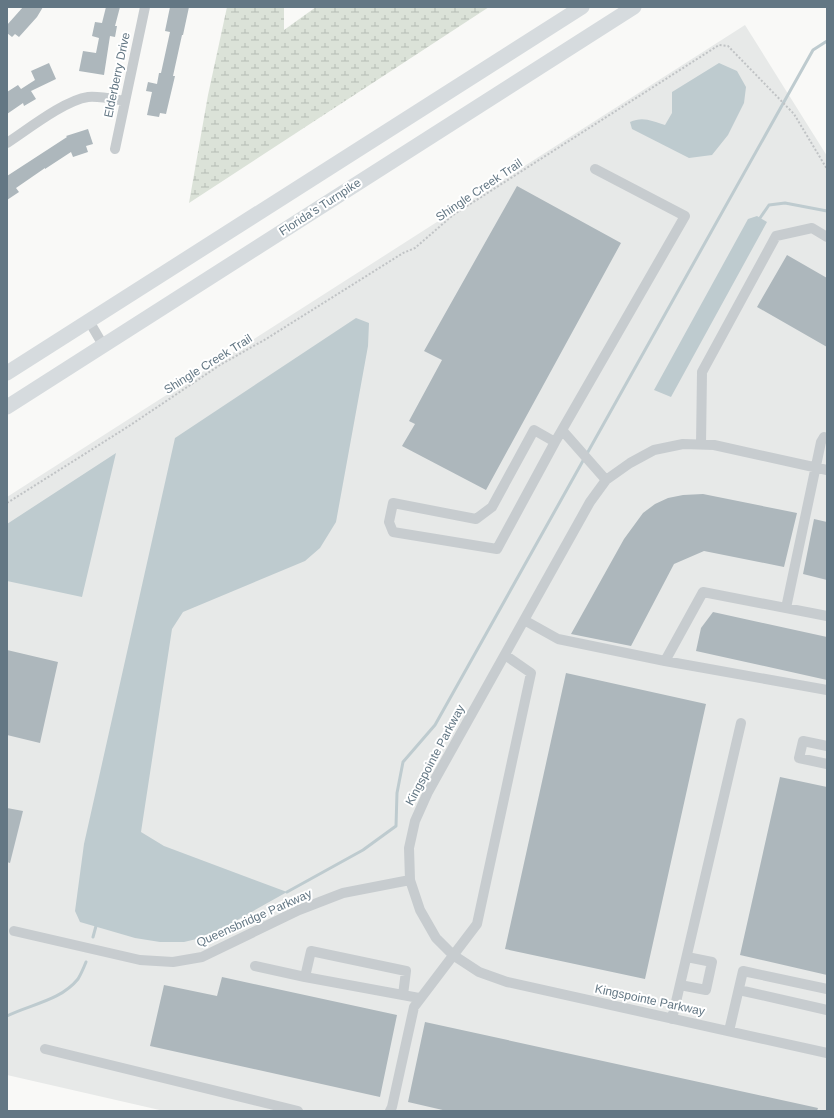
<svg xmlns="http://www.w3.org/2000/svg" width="834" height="1118" font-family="Arial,sans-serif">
	<defs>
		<pattern id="wetland-marsh" width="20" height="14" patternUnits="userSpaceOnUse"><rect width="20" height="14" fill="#dbe2d8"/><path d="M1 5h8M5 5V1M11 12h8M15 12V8" fill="none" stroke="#b5bcb5"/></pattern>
	</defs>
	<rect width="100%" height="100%" fill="#f9f9f7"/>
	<path fill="#e7e9e8" d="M745 25 827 156V1111H164L7 1075V497Z"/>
	<path fill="url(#wetland-marsh)" d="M227 7H284V30L316 7H489L189 203 208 95Z"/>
	<path fill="#becbcf" d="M719 63 737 71 746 87 744 103 728 135 712 155 689 158 632 129 630 122C643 116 652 121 665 125L672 113V92Z
		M757 216 767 222 671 397 654 390 748 219Z
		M356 318 369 323 368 346 336 522 320 548 305 561 183 612 172 629 141 832 164 846 287 892 209 936 184 942H160L135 938 80 922 75 911 84 844 175 438Z
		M116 453 82 597 7 581V524Z"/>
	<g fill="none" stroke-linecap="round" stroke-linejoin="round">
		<path stroke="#becbcf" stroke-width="3" d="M760 218 769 205 785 203 827 211
			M287 892 363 850 396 826 397 793 403 762 435 725 813 50 827 41
			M93 937 96 926
			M7 1016C31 1004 60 1001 78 979 81 974 84 967 86 962"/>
	</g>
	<path fill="#adb7bc" d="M23 7H43L37 17 19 37 15 34 12 37 7 33V25Z
		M106 7H120L115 26H117L115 37 110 36 104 75 79 71 83 51 96 53 99 38 92 36 95 22 102 23Z
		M170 7H189L183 35H182L173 76H175L166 114 160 113 159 117 147 115 152 92 146 91 148 82 157 84 159 73H161L170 32 165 31Z
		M49 63 56 79 31 91 36 99 24 106 23 103 7 114V92L18 85 21 89 35 80 31 71Z
		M88 129 93 144 86 146 88 152 73 157 71 152 45 169V168L16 188 19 192 7 200V176L67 137 66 136Z
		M517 186 621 243 486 490 402 446 415 424 409 421 442 360 424 351Z
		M787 255 827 278V347L757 307Z
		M703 494 797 513 784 567 704 551 674 564 631 646 571 634 624 539 643 513 655 504 668 498 683 495Z
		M814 519 827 522V580L803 574Z
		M713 612 827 637V680L696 651 701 628Z
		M7 650 58 662 40 743 7 735Z
		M566 673 706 704 645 979 505 949Z
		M780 777 827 787V975L740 955Z
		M7 808 23 811 10 863 7 862Z
		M222 977 397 1015 380 1097 150 1046 164 985 217 996Z
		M425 1022 818 1108 817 1111H447L408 1102Z"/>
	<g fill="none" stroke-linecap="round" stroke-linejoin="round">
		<path stroke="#c0c3c5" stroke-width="2" stroke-dasharray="2 2" stroke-linecap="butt" d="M7 503 129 426 220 365 266 339 403 253 415 248 453 215 719 45 728 46 794 114 827 169"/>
		<path stroke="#c7cccf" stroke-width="10" d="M7 143C27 130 65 100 88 97 100 96 113 99 125 101
			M115 149 145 7
			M595 169 685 216 562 430 606 480
			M89 321 103 345
			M555 442 534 430 492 507 476 519 393 503 389 522 393 532 497 549 555 442 562 430
			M701 445 702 372 776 236 812 228 827 237
			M827 470 714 445 683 444 654 450 630 463 606 480 590 502 428 792 415 821 409 848 410 880 420 910 436 938 453 955 479 972 507 982 827 1053
			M786 608 821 442 824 437
			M524 620 558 639 665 661 703 592 827 616
			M665 661 827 690
			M827 746 803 741 799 758 827 764
			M14 931 140 960 173 962 202 957 299 910 343 893 410 880
			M255 966 305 977 419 998
			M305 977 311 951 406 971 403 995
			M680 985 706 990 712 962 687 957
			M739 990 827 1010
			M672 1019 741 723
			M729 1031 743 971 827 989
			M45 1049 298 1111
			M390 1111 392 1107 414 1007 477 924 531 673 505 655"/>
		<path stroke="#d6dbde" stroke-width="15" d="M7 373 582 7
			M7 407 634 7"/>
	</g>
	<g text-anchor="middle" stroke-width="4" stroke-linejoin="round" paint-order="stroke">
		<g font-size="12" fill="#637784" stroke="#fff">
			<text transform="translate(117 75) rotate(-78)" y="4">Elderberry Drive</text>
			<text transform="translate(479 190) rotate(-34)" y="4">Shingle Creek Trail</text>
			<text transform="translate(320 207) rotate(-33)" y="4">Florida's Turnpike</text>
			<text transform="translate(208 364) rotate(-32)" y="4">Shingle Creek Trail</text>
			<text transform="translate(435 755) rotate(-62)" y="4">Kingspointe Parkway</text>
			<text transform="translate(254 918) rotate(-24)" y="4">Queensbridge Parkway</text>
			<text transform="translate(650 1000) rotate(12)" y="4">Kingspointe Parkway</text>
		</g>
	</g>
	<rect width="834" height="1118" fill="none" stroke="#637784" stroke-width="16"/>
</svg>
